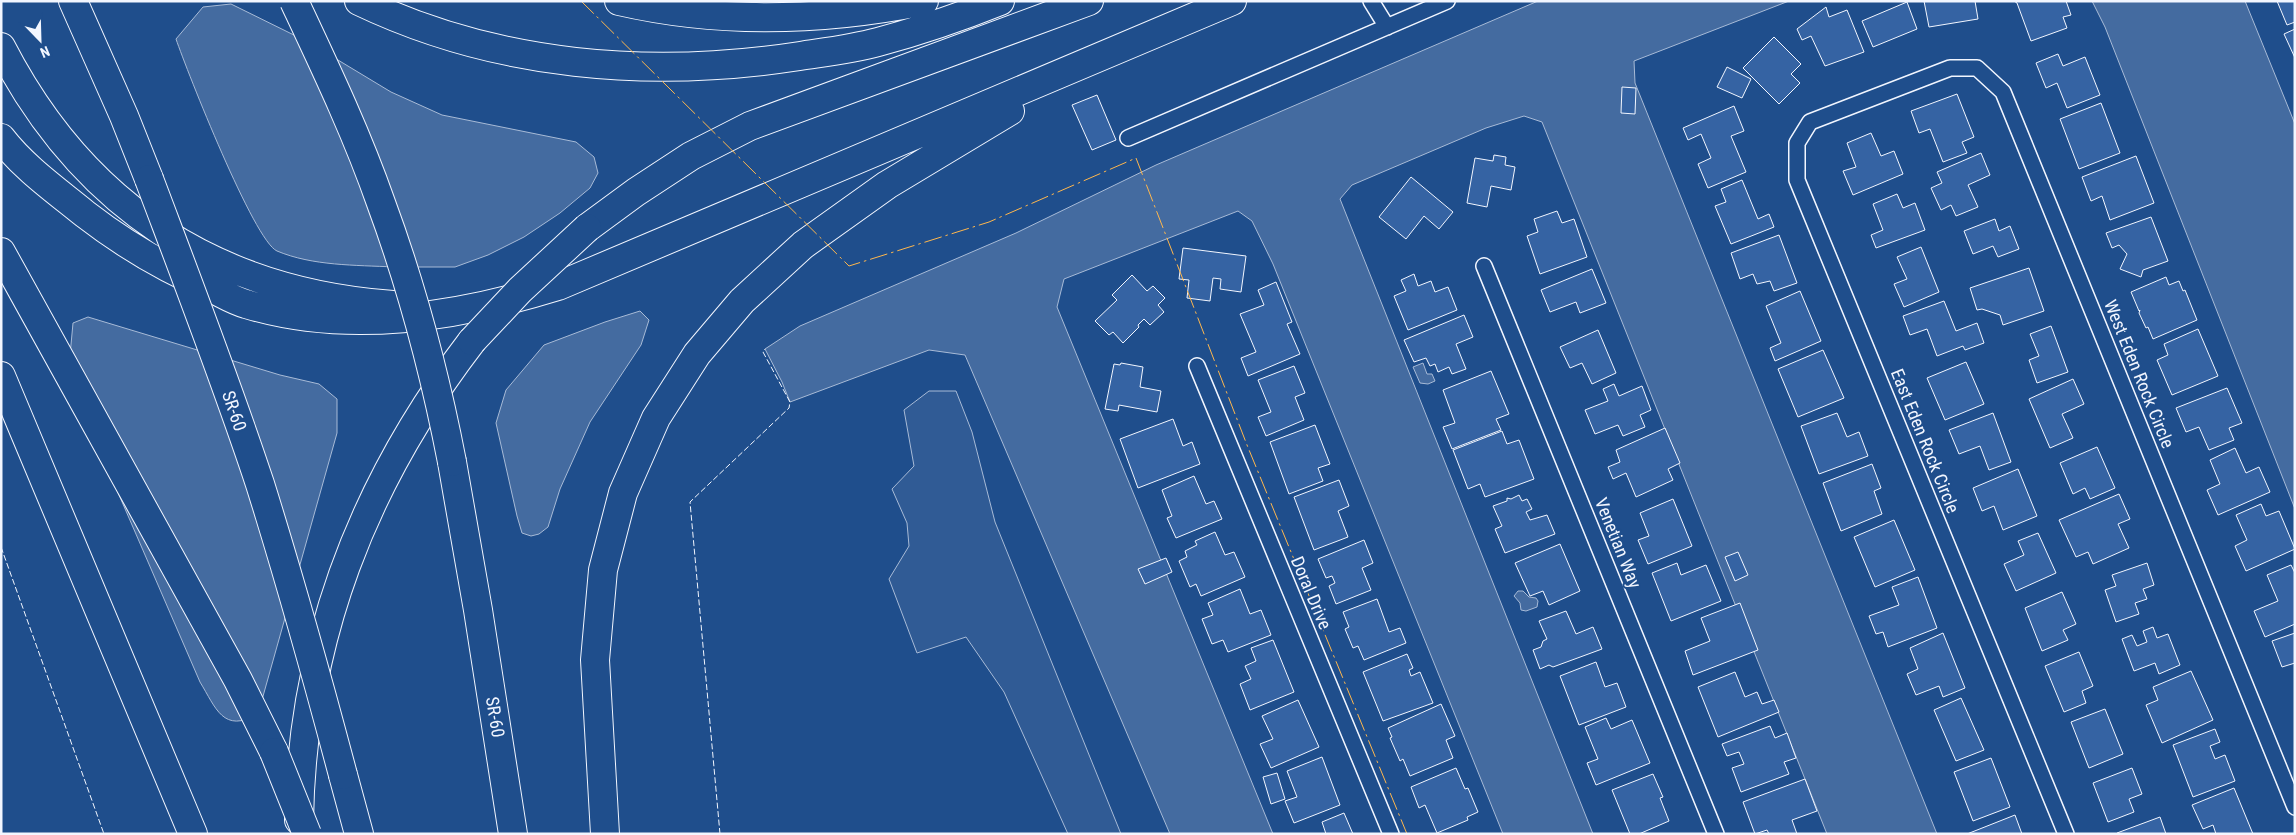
<svg xmlns="http://www.w3.org/2000/svg" width="2296" height="835" font-family="'Roboto Condensed',sans-serif">
	<rect width="100%" height="100%" fill="#1f4e8c"/>
	<path fill="#305b95" stroke="#a8bbd7" d="M929 391H956L972 432 995 522 1121 834H1068L1004 692 966 637 917 653 889 579 909 546 907 523 892 489 914 466 904 410Z"/>
	<path fill="#446ba0" stroke="#a8bbd7" d="M1538 1H1789L1634 61 1635 83 1937 834H1827L1542 122 1524 116 1486 128 1352 185 1340 199 1593 834H1503L1273 264 1252 221 1238 211 1064 279 1057 307 1273 834H1170L965 355 929 350 790 402 782 382 765 349 800 326 1016 233 1156 165Z
		M2092 1H2245L2295 124V509L2105 27Z
		M231 4 302 39 394 267C355 265 313 266 277 251 254 241 187 71 176 39L203 7Z
		M328 54 391 92 442 115 576 142 594 157 598 173 590 188 560 213 524 237 488 255 455 267H412Z
		M640 311 649 320 641 345 590 422 560 489 548 527 539 534 531 536 522 533 517 516 496 423 506 390 544 345 605 322Z
		M88 317 280 375 319 384 337 399V433L258 714C223 734 216 708 200 682L68 377 73 323Z
		M1423 363 1427 374H1432L1435 381 1428 384 1420 383 1413 367Z
		M1518 591H1523L1529 597 1536 598 1538 601 1537 607 1526 611 1521 610 1520 603 1514 596Z"/>
	<path fill="#3563a3" stroke="#f2f6ff" d="M1924 1H1975L1978 19 1929 27Z
		M2014 1H2066L2071 15 2063 17 2067 28 2031 41 2017 3Z
		M2277 1H2295V22L2287 25Z
		M1907 2 1917 29 1873 47 1862 21Z
		M1826 7 1829 17 1847 10 1864 52 1825 66 1811 36 1802 40 1797 29Z
		M2295 29V58L2284 34Z
		M1774 37 1801 64 1791 74 1800 83 1779 104 1743 68Z
		M2058 54 2063 66 2085 57 2100 95 2067 108 2057 83 2046 88 2036 63Z
		M1727 67 1751 79 1742 98 1717 87Z
		M1622 87 1636 88 1635 114 1621 113Z
		M1957 94 1974 137 1962 142 1967 153 1943 162 1930 129 1919 133 1911 111Z
		M1097 95 1116 140 1092 150 1072 105Z
		M2101 103 2120 153 2079 169 2060 119Z
		M1734 106 1744 131 1731 136 1746 172 1708 188 1698 164 1711 158 1701 134 1688 140 1683 128Z
		M1871 133 1881 156 1894 151 1903 174 1853 195 1843 171 1856 167 1847 143Z
		M1981 153 1990 175 1968 185 1978 207 1956 216 1951 205 1941 210 1931 188 1942 183 1937 172Z
		M1494 155 1506 157 1505 165 1515 167 1511 190 1491 186 1487 207 1467 203 1475 158 1493 161Z
		M2136 156 2154 203 2110 220 2102 196 2091 201 2082 177Z
		M1411 177 1453 212 1439 229 1424 216 1406 239 1379 217Z
		M1742 180 1758 219 1769 214 1774 227 1731 244 1715 206 1726 202 1721 189Z
		M1897 194 1903 208 1915 203 1925 230 1876 248 1871 235 1883 230 1873 204Z
		M1557 211 1562 223 1574 219 1587 257 1540 274 1527 236 1538 232 1534 219Z
		M2151 217 2168 261 2143 270 2141 277 2120 269 2127 254 2119 245 2112 248 2106 233Z
		M1995 219 1999 231 2010 226 2019 249 1998 257 1993 246 1973 254 1964 231Z
		M1779 235 1797 283 1774 291 1770 281 1757 284 1753 274 1740 279 1731 253Z
		M1921 247 1939 292 1904 307 1894 284 1907 279 1897 257Z
		M1183 248 1246 256 1241 292 1220 289 1221 279 1213 278 1210 301 1187 298 1189 280 1179 279Z
		M2029 268 2044 311 2003 325 2000 315 1982 309 1977 310 1970 288Z
		M1592 269 1606 303 1580 313 1576 302 1550 312 1541 290Z
		M1414 274 1418 286 1431 281 1435 292 1448 287 1457 310 1408 330 1394 296 1406 291 1401 280Z
		M1132 275 1147 291 1153 286 1165 298 1158 305 1164 312 1150 325 1144 319 1138 325 1139 327 1123 343 1113 332 1109 335 1095 321 1117 300 1112 295Z
		M2166 277 2169 285 2179 281 2183 291 2185 290 2197 320 2153 339 2148 327 2146 328 2139 313 2140 310 2139 311 2131 292Z
		M1276 282 1292 322 1287 324 1300 354 1248 376 1241 358 1256 352 1240 314 1264 305 1258 290Z
		M1800 291 1821 341 1775 361 1770 348 1781 343 1766 306Z
		M1944 301 1956 331 1977 323 1984 343 1965 350 1963 346 1937 356 1927 329 1910 335 1903 316Z
		M1464 315 1473 337 1456 344 1466 369 1452 374 1449 367 1438 372 1435 364 1430 366 1426 358 1414 362 1404 340Z
		M2051 326 2068 372 2037 383 2029 360 2039 356 2030 334Z
		M2198 329 2218 376 2172 395 2157 360 2168 355 2164 344Z
		M1598 330 1616 373 1592 384 1582 363 1570 368 1560 347Z
		M1823 350 1844 398 1798 417 1778 369Z
		M1966 362 1984 404 1945 420 1927 378Z
		M1121 363 1143 367 1140 387 1161 391 1157 412 1119 405 1118 411 1105 409 1114 364 1120 365Z
		M1294 366 1305 393 1295 397 1304 420 1266 436 1258 417 1271 412 1258 380Z
		M1491 371 1509 414 1496 419 1501 430 1452 449 1443 427 1455 423 1443 390Z
		M2073 379 2084 404 2062 414 2073 438 2050 448 2029 399Z
		M1614 384 1619 396 1642 386 1651 410 1640 415 1645 427 1623 436 1618 425 1595 434 1585 410 1608 401 1603 389Z
		M2227 388 2242 423 2229 428 2234 440 2209 450 2199 427 2186 432 2176 408Z
		M1837 413 1847 437 1859 432 1868 456 1819 474 1801 426Z
		M1993 413 2011 462 1989 470 1980 446 1959 454 1949 430Z
		M1173 419 1183 446 1192 442 1200 464 1138 488 1120 439Z
		M1315 425 1330 464 1318 468 1323 481 1289 494 1270 442Z
		M1665 428 1680 463 1668 469 1673 480 1636 497 1626 473 1613 479 1608 467 1620 462 1616 450Z
		M1502 431 1507 444 1519 440 1534 479 1485 497 1480 484 1468 489 1453 450Z
		M2097 447 2115 488 2090 499 2085 488 2073 494 2060 463Z
		M2235 448 2246 473 2259 467 2270 492 2218 515 2207 490 2220 484 2210 460Z
		M1872 464 1881 488 1874 491 1882 514 1841 531 1823 483Z
		M2018 469 2037 516 2003 530 1994 506 1982 511 1973 488Z
		M1194 476 1206 504 1214 501 1222 519 1176 538 1167 518 1172 516 1162 490Z
		M1339 480 1349 506 1338 511 1348 537 1314 550 1294 497Z
		M2119 494 2130 519 2118 524 2129 548 2093 564 2088 552 2076 557 2059 520Z
		M1519 495 1522 501 1527 499 1532 509 1526 512 1530 520 1547 515 1555 534 1505 553 1495 529 1502 526 1493 506 1507 501V498L1511 499Z
		M1673 499 1692 546 1648 564 1638 540 1649 536 1640 513Z
		M2261 504 2266 516 2279 511 2295 549 2246 571 2235 546 2247 540 2236 515Z
		M1894 520 1915 570 1875 587 1854 537Z
		M1215 532 1225 555 1234 552 1245 577 1201 596 1196 584 1190 587 1179 561 1187 557 1185 551 1197 545 1195 541Z
		M2038 533 2056 573 2016 591 2004 564 2024 555 2018 541Z
		M1364 540 1373 563 1362 568 1371 590 1336 604 1329 586 1335 583 1332 576 1326 578 1318 559Z
		M1560 544 1580 591 1549 605 1543 591 1530 596 1515 563Z
		M1738 552 1748 575 1735 581 1725 557Z
		M1166 558 1172 572 1145 584 1138 569Z
		M1677 563 1681 575 1706 565 1721 601 1671 621 1652 573Z
		M2147 563 2154 585 2143 589 2147 599 2135 603 2139 614 2116 622 2105 590 2116 586 2112 575Z
		M2291 565 2295 573V624L2265 637 2254 611 2278 601 2267 575Z
		M1918 577 1937 628 1888 647 1883 632 1876 634 1869 616 1899 605 1892 587Z
		M1240 589 1250 614 1261 610 1271 635 1228 652 1223 640 1212 644 1202 619 1213 615 1208 603Z
		M2062 592 2076 624 2063 630 2068 640 2042 651 2025 608Z
		M1377 599 1389 632 1400 628 1406 643 1364 660 1358 646 1353 648 1345 629 1349 627 1343 612Z
		M1740 603 1758 650 1693 675 1685 651 1710 641 1701 618Z
		M1566 611 1576 634 1593 627 1602 649 1553 667 1549 665 1540 669 1533 650 1541 647 1543 641 1547 639 1539 621Z
		M2153 627 2157 638 2168 634 2180 665 2159 674 2155 663 2134 671 2122 639 2132 635 2137 646 2147 642 2143 631Z
		M1943 633 1965 688 1943 697 1939 686 1916 695 1907 674 1918 669 1910 648Z
		M2295 633V663L2282 667 2272 641Z
		M1273 640 1294 692 1250 710 1240 684 1251 679 1245 666 1256 661 1251 648Z
		M2079 652 2093 686 2082 691 2086 703 2064 712 2045 666Z
		M1407 654 1413 668 1409 670 1411 676 1420 672 1433 703 1383 721 1363 672Z
		M1596 662 1605 687 1617 683 1626 707 1579 725 1560 676Z
		M2191 671 2213 720 2162 743 2146 705 2158 700 2153 687Z
		M1735 672 1745 697 1757 692 1762 704 1774 700 1779 712 1718 737 1698 687Z
		M1961 698 1984 750 1956 761 1934 710Z
		M1298 700 1319 747 1271 768 1260 744 1273 739 1262 716Z
		M1441 704 1455 736 1446 740 1453 758 1410 776 1403 759 1400 761 1390 738 1392 737 1388 728Z
		M2105 709 2123 754 2089 768 2071 722Z
		M1606 718 1611 729 1632 720 1650 763 1596 785 1587 763 1598 759 1585 727Z
		M1770 726 1775 738 1787 733 1796 758 1784 762 1789 774 1741 792 1732 768 1744 764 1739 752 1727 756 1722 744Z
		M2215 729 2220 742 2210 746 2215 759 2225 755 2235 781 2193 797 2173 745Z
		M1322 757 1340 805 1294 823 1285 801 1297 797 1287 771Z
		M1991 758 2010 807 1973 821 1954 772Z
		M1456 768 1465 789 1468 788 1478 812 1467 817 1468 820 1437 833 1425 805 1419 808 1411 787Z
		M2132 768 2142 794 2129 799 2134 812 2108 822 2093 783Z
		M1277 773 1285 799 1271 804 1263 777Z
		M1653 774 1663 797 1660 798 1669 821 1639 834H1630L1612 790Z
		M1805 779 1817 811 1792 820 1797 834H1769L1767 830 1755 834 1743 802Z
		M2234 788 2253 834H2216L2213 825 2203 829 2192 805Z
		M1344 813 1353 834H1326L1322 822Z
		M2015 815 2022 834H1967Z
		M2160 817 2166 834H2118L2117 833Z"/>
	<g fill="none" stroke-linecap="round" stroke-linejoin="round">
		<g stroke="#f2f6ff" stroke-width="18">
			<path id="minor" d="M1371 1 1387 27
				M1128 138 1447 1
				M1484 266 1716 834
				M1197 366 1391 834
				M2066 834 1797 180V143L1810 122 1950 68H1977L2003 92 2295 807"/>
		</g>
		<g stroke="#f2f6ff" stroke-width="30">
			<path id="motorway" d="M73 1 124 116 149 179
				M359 1C497 67 650 79 800 56 826 52 852 49 878 42 919 31 960 17 1000 1
				M619 1C719 24 824 21 924 1
				M1 47C83 206 215 292 393 305
				M1 138C24 168 57 191 85 214 125 245 168 270 215 290 225 295 235 301 246 304 348 335 458 317 558 286L1232 1
				M587 228 636 192 691 156 750 126 1089 1
				M1 252 238 680 274 752
				M1 376 193 834
				M452 462 478 610 513 834
				M343 775 359 834
				M299 820C302 640 363 483 472 341
				M605 834 595 660 603 570 623 493 656 418 697 354 742 301 803 245 887 185 1010 111"/>
		</g>
		<use href="#minor" stroke="#1f4e8c" stroke-width="15"/>
		<use href="#motorway" stroke="#1f4e8c" stroke-width="28"/>
		<g stroke="#f2f6ff" stroke-width="30" stroke-linecap="butt">
			<path id="motorway-bridge" d="M294 1C325 67 357 134 381 203 412 287 435 374 452 462
				M149 179C187 280 226 381 260 484 290 580 317 677 343 775
				M472 341 520 290 587 228
				M274 752 307 834"/>
		</g>
		<use href="#motorway-bridge" stroke="#1f4e8c" stroke-width="28"/>
		<path stroke="#f2f6ff" stroke-width="1" stroke-dasharray="6 2.5" stroke-linecap="butt" d="M1 547 104 834
			M720 834 690 502 789 408 790 402 763 352 765 349"/>
		<path stroke="#ffb74d" stroke-width="1" stroke-dasharray="18 4 2.5 4" stroke-linecap="butt" d="M581 1 849 266 989 222 1136 158 1247 445 1407 834"/>
	</g>
	<g text-anchor="middle" stroke-width="4" stroke-linejoin="round" paint-order="stroke">
		<g font-size="18" fill="#f2f6ff" stroke="#1f4e8c">
			<text transform="translate(2139 374) rotate(68)" y="6">West Eden Rock Circle</text>
			<text transform="translate(234 411) rotate(71)" y="6">SR-60</text>
			<text transform="translate(1925 441) rotate(68)" y="6">East Eden Rock Circle</text>
			<text transform="translate(1618 543) rotate(68)" y="6">Venetian Way</text>
			<text transform="translate(1311 593) rotate(67)" y="6">Doral Drive</text>
			<text transform="translate(495 717) rotate(81)" y="6">SR-60</text>
		</g>
	</g>
	<rect width="2296" height="835" fill="none" stroke="#f2f6ff" stroke-width="5"/>
	<g transform="translate(40 40) rotate(157)" stroke="#1f4e8c" stroke-width="4" paint-order="stroke">
	<path d="M0-4L9 19L0 12L-9 19Z" fill="#f2f6ff"/>
	<text y="-8" font-size="14" font-weight="bold" text-anchor="middle" fill="#f2f6ff">N</text>
	</g>
</svg>
